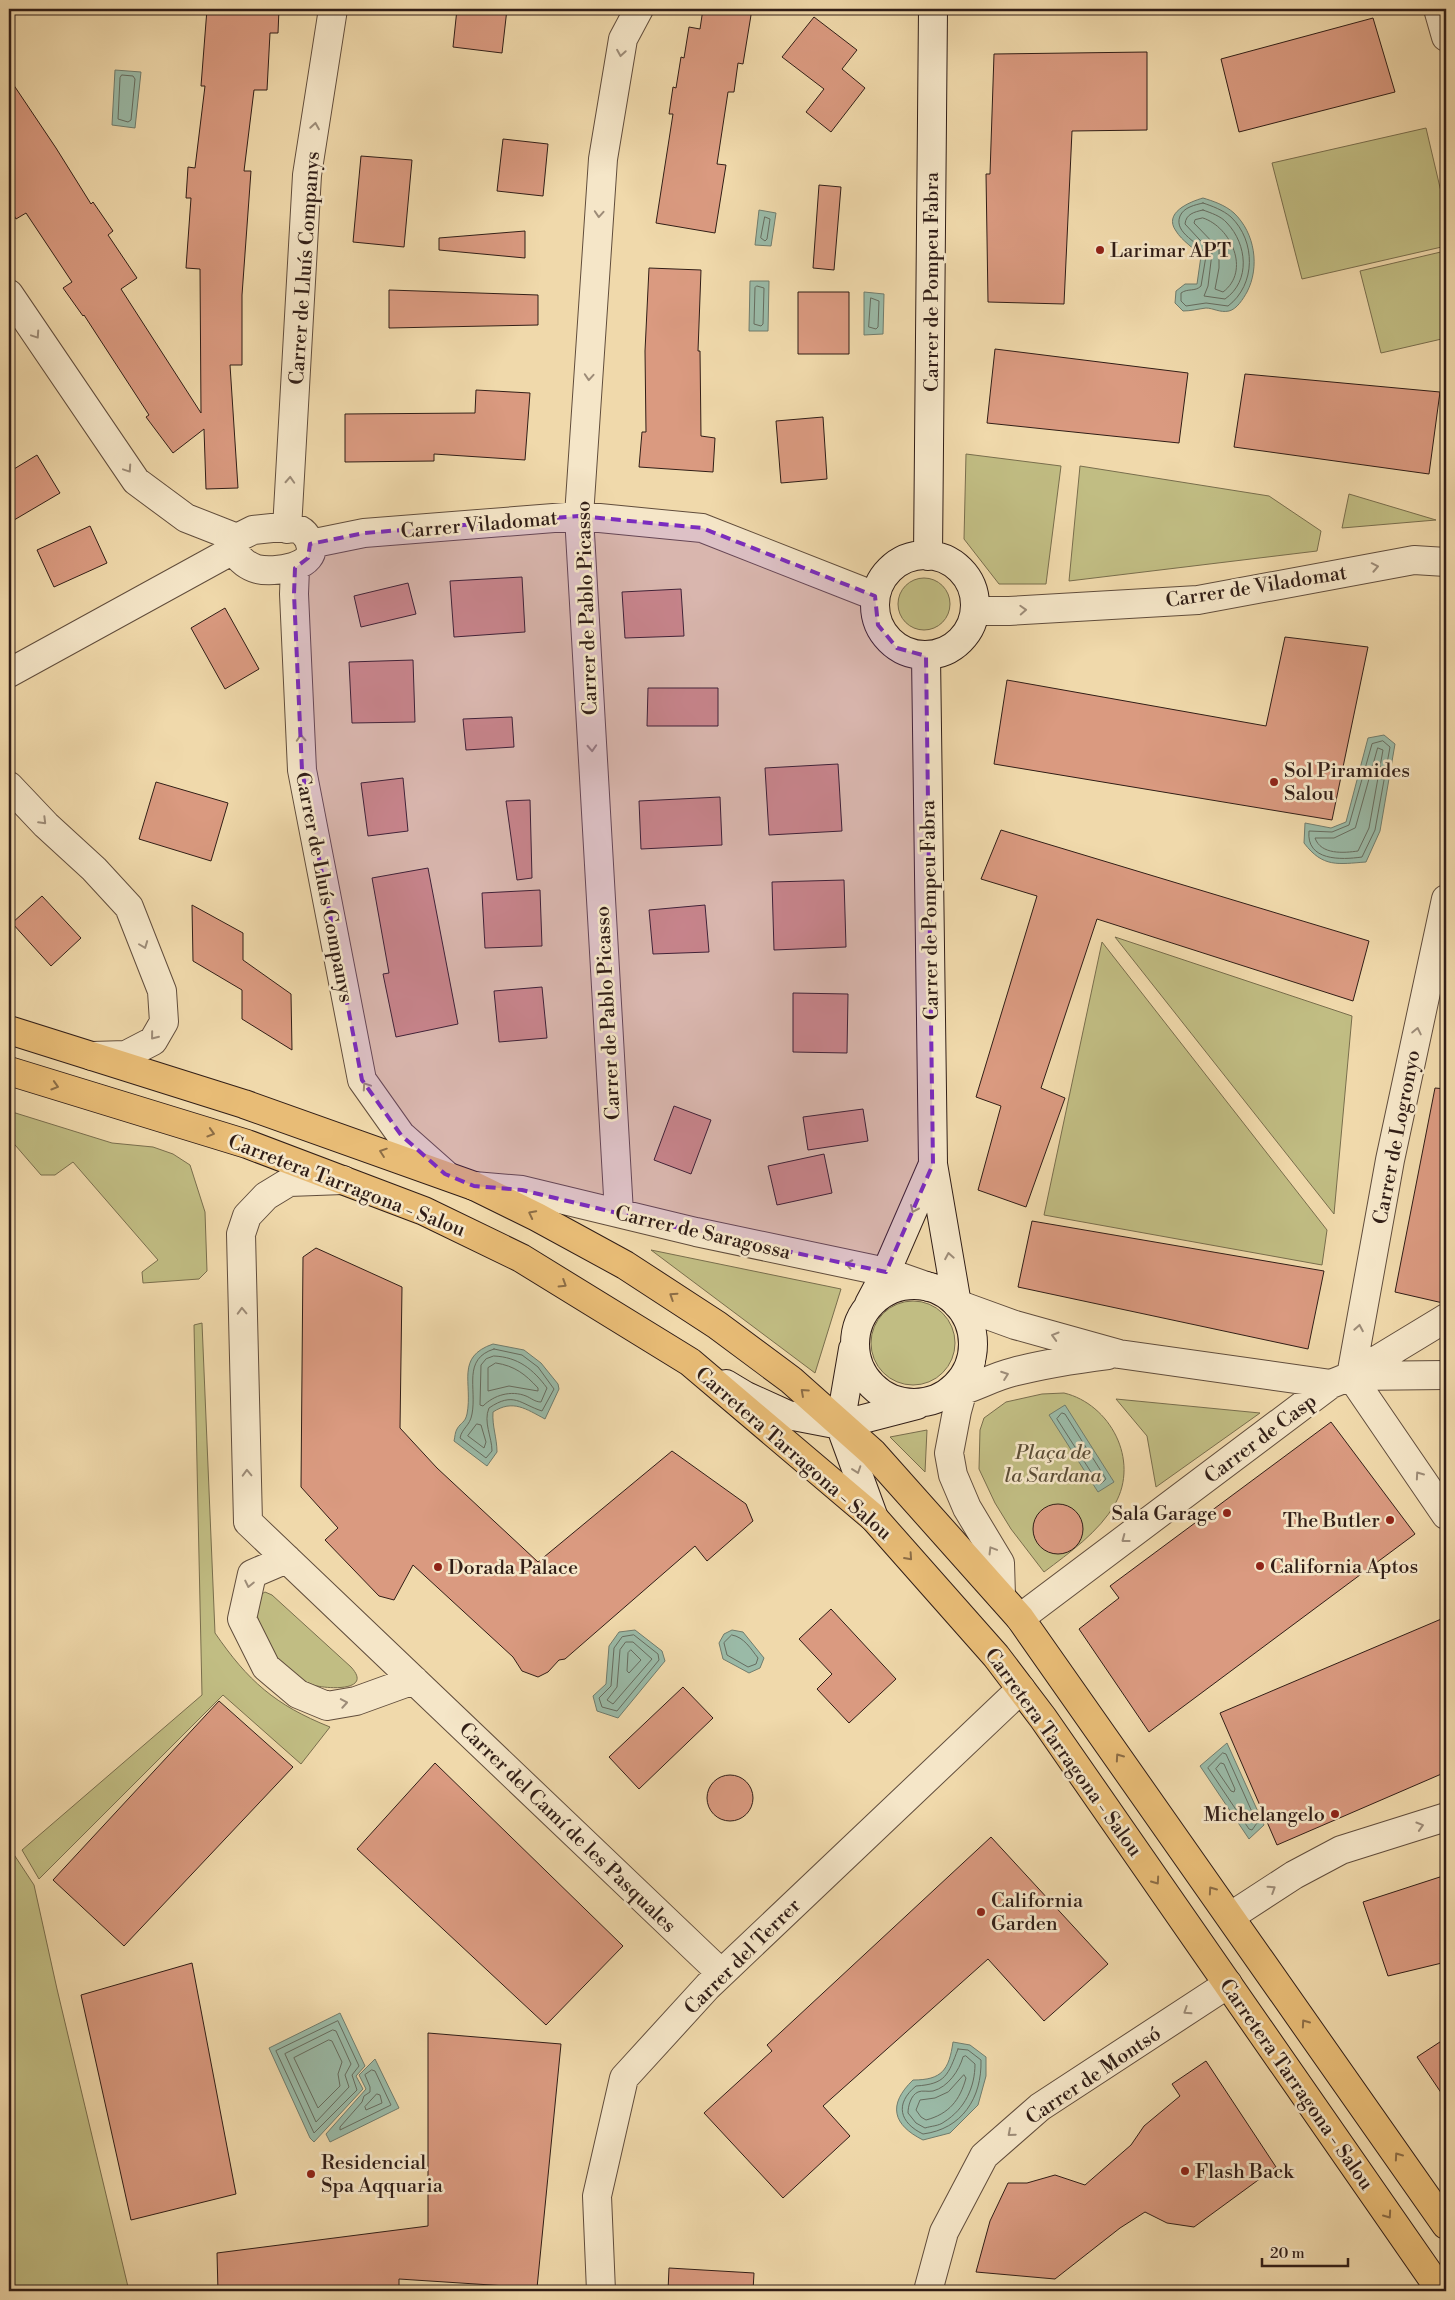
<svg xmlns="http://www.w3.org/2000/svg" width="1455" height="2300" font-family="'Libre Bodoni',serif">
	<rect width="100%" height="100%" fill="#f0d9ab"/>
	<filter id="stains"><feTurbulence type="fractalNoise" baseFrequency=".004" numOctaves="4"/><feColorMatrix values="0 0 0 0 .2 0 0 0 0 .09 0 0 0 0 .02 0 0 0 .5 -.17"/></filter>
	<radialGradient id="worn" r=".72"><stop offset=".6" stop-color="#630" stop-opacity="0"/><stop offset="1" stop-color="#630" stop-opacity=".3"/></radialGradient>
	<path fill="#c1bd83" stroke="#796e4d" d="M1426 128 1446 213V246L1302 279 1272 163Z
		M1445 251 1446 338 1381 353 1360 271Z
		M966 454 1061 466 1046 584H999L964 539Z
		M1080 466 1269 496 1321 531 1317 551 1069 581Z
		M1349 494 1436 520 1342 528Z
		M898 604a26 26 0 1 1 52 0a26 26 0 1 1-52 0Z
		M1115 937 1352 1016 1334 1214Z
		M1102 942 1327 1230 1322 1265 1044 1215Z
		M9 1111 112 1143 153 1147 173 1154 190 1165 205 1212 207 1271 199 1279 143 1283 142 1272 158 1260 73 1162 55 1175H41L9 1138Z
		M651 1250 841 1289 815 1373Z
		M871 1343a42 42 0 1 1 84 0a42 42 0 1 1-84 0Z
		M202 1323 215 1633C248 1681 275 1705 330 1727L301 1764 223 1695 39 1879 22 1850 202 1695 194 1325Z
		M1064 1393C1110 1404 1140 1460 1115 1504 1099 1532 1069 1553 1044 1572L1011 1529 995 1503 979 1469 980 1430 984 1418 1006 1402 1042 1394Z
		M1116 1399 1260 1413 1156 1487 1147 1436Z
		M927 1430 925 1472 890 1437Z
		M265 1592 272 1595 351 1667C374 1692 326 1689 313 1685 300 1680 285 1670 276 1659 272 1654 270 1647 268 1641 257 1620 255 1619 260 1595Z
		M9 1847 34 1885 57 1989 129 2291H9Z"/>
	<path fill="#9abaa7" stroke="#707c6d" d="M115 70 141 72 135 128 112 125Z
		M1203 198C1213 201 1225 205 1234 213 1255 233 1260 267 1247 292 1243 299 1237 309 1229 311 1220 313 1213 308 1206 308 1198 309 1191 311 1183 311L1175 303 1176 291 1185 284H1197L1201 256C1194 248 1182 241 1176 231 1163 213 1189 202 1203 198Z
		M759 210 776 213 771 246 755 245Z
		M750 281H769L768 331H749Z
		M864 292 884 294 883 334 864 335Z
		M1384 735 1395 744 1380 831 1366 862C1338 864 1323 868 1304 843L1305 823 1331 828 1346 822 1368 738Z
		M493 1344 524 1350 541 1363 558 1384 559 1389 545 1419C526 1409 513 1399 493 1412 492 1426 497 1438 497 1452L487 1466 454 1441C455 1437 455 1432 457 1429 461 1422 465 1423 467 1414 473 1383 455 1357 493 1344Z
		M1065 1405 1114 1482 1098 1492 1049 1415Z
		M635 1630 662 1651 665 1661 618 1718 597 1711 593 1696 606 1684 609 1646 619 1632Z
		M732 1630 743 1632 764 1658 760 1668 749 1673 723 1659 719 1643 724 1634Z
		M1227 1743 1264 1825 1249 1839 1200 1766Z
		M340 2013 365 2066 356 2076 363 2089 314 2142 310 2138 269 2048Z
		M953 2042 970 2045 986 2057V2076L978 2105 950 2133 923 2140C893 2125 887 2105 913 2080 942 2080 949 2070 953 2042Z
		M375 2059 399 2108 330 2142 326 2134 366 2089 359 2075Z"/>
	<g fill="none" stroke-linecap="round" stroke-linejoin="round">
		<path stroke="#666c5f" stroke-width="1" d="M122 75 133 76 135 79 131 120 128 122 118 119 120 78Z
			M1203 203C1212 206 1223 210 1231 217 1256 241 1256 285 1228 306L1206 303 1186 306 1181 301V293C1188 288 1195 292 1201 286L1206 256C1201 242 1173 234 1180 216 1184 207 1195 205 1203 203Z
			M1203 210C1211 213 1221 216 1227 223 1247 244 1251 281 1225 299L1204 296 1208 286 1212 253 1185 224C1186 214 1194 212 1203 210Z
			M765 217 770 219 767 239 765 241 761 238Z
			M1203 218C1231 227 1251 271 1223 292L1215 289 1219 268V249L1194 223 1195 220Z
			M757 286 764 288 763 324 761 326 754 324 755 288Z
			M871 298 879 301 878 327 876 329 869 327Z
			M1383 741 1390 747 1375 830 1362 857C1341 860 1306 861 1309 831L1332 832 1349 825 1372 744Z
			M1378 748 1383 750 1369 828 1358 851C1344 853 1321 855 1315 838H1334L1355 828Z
			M494 1349 522 1355 538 1367 554 1389 542 1411C520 1404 514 1391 489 1408 483 1422 492 1437 492 1451L486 1458 460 1438C462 1428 470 1426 472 1414 477 1388 462 1359 494 1349Z
			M494 1356C518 1357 533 1369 547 1388L541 1402C535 1402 531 1398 526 1396 511 1390 494 1395 483 1406L480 1405 481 1365 486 1359Z
			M496 1363C515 1366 525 1374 538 1388V1391L509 1386 488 1391V1368Z
			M1062 1413 1065 1414 1106 1479 1101 1484 1098 1483 1057 1419Z
			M477 1424 481 1425 486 1442 484 1448 468 1436Z
			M634 1635 658 1654 659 1660 617 1711 602 1707 599 1698 611 1686 614 1648 622 1637Z
			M732 1635C744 1637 751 1649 758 1658L756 1664 748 1667 727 1655 724 1643Z
			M626 1642H633L652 1659 613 1704 607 1700 617 1687 620 1650Z
			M631 1650 641 1660 629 1673 627 1671 628 1653Z
			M1223 1753 1226 1754 1257 1823 1252 1830 1249 1829 1208 1768Z
			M1221 1763 1224 1764 1235 1789 1234 1792 1231 1791 1216 1769Z
			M338 2021 359 2066 352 2075 357 2090 314 2133 276 2051Z
			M333 2030 336 2031 351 2064 345 2075 349 2087 316 2122 285 2054Z
			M329 2040 332 2041 342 2062 338 2074 340 2086 318 2108 294 2058Z
			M958 2049 968 2050 981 2060C982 2098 962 2129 923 2134 900 2123 894 2104 916 2086 946 2084 948 2075 958 2049Z
			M966 2056 975 2064C975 2087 965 2109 944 2122 939 2126 931 2126 925 2128L916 2123 908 2113C908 2106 911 2095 918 2092 922 2090 928 2092 933 2091 948 2087 959 2071 963 2057Z
			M372 2070 375 2071 391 2105 340 2130V2127L362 2102 364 2096 370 2092V2087L365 2075Z
			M964 2075 966 2078C960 2100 949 2114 926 2120L921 2117 916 2110 920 2100 935 2098 948 2092Z
			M377 2094 380 2095 382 2103 366 2110 365 2107Z"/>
	</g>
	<path fill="#da9a80" stroke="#311e17" d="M207 9H279L278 33H270L267 90H254L244 171H251L242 295V365H230L238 488 206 489 204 429 173 453 146 417 149 415 84 315 83 316 63 288 72 282 26 213 16 219 9 206V78L56 148 91 204 93 202 113 231 108 235 137 278 121 289 201 413 200 269 186 268 191 198H186L188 167 195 168 205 86H201Z
		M457 9H507L502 53 453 47Z
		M703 9H752L743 64 738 63 734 92H728L717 164 726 165 715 233 656 223 673 114H669L673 87 676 88 681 57 684 58 689 27 700 29Z
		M814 17 857 50 842 69 865 88 831 132 806 112 824 89 782 57Z
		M1373 18 1395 92 1239 132 1221 59Z
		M1147 52V130L1072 131 1064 304 988 302 986 174H990L994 54Z
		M503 139 548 144 543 196 497 191Z
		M361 156 412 160 404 247 353 242Z
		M819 185 841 187 834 270 813 268Z
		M525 231V258L439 250V238Z
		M649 268 701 270 698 351H700L701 436 715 438 713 472 639 467 642 432H646L645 351Z
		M389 290 538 295V325L389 328Z
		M798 292H849V354H798Z
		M995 349 1188 373 1179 443 987 423Z
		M1245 374 1440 392 1429 474 1234 447Z
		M476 390 530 393 525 460 434 454V461L345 462V414L475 413Z
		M823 417 827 479 781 483 776 421Z
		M37 455 60 493 9 523V472Z
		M90 526 107 563 54 587 37 550Z
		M522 577 525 632 454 637 450 581Z
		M408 583 416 614 361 627 354 596Z
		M681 589 684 636 625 638 622 592Z
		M225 608 259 669 225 689 191 628Z
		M1285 637 1368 647 1332 820 994 764 1007 680 1266 726Z
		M413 660 415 722 352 723 349 662Z
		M648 688H718V726H647Z
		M512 717 514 747 466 750 463 719Z
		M838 764 842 831 769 835 765 768Z
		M403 778 408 831 368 836 361 783Z
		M156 782 228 803 211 861 139 839Z
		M720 797 722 845 641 849 639 801Z
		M530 800 532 878 517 880 506 801Z
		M1001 830 1369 941 1353 1001 1097 919 1041 1088 1065 1098 1026 1207 978 1190 1001 1106 976 1097 1037 896 981 879Z
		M428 868 458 1024 396 1037 383 974 389 973 372 878Z
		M844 880 846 947 774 950 772 882Z
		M540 890 542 946 485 948 482 893Z
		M42 896 81 938 51 966 12 923Z
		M192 905 243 933V960L291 994 292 1050 242 1019V990L193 961Z
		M705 905 709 952 653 954 649 910Z
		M542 987 547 1038 499 1042 494 991Z
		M793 993 848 994 847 1053 793 1052Z
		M1435 1088 1446 1089V1302L1443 1303 1395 1292Z
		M674 1106 711 1120 691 1174 654 1160Z
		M863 1109 868 1141 808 1150 803 1117Z
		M824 1154 832 1193 777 1205 768 1166Z
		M1032 1221 1324 1271 1308 1349 1018 1287Z
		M316 1248 402 1287 400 1428 437 1468 538 1562 672 1451 746 1504 753 1521 707 1561 695 1546 565 1659 559 1660 548 1672 538 1677 522 1671 513 1657 413 1565 394 1600 379 1596 325 1540 338 1528 301 1487 303 1257Z
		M1331 1422 1415 1534 1149 1732 1079 1629 1119 1598 1110 1586Z
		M1033 1529a25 25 0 1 1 50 0a25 25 0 1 1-50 0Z
		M831 1609 896 1679 849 1723 817 1689 832 1674 799 1639Z
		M1446 1617V1772L1277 1845 1220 1713Z
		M683 1687 713 1718 639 1789 609 1757Z
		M219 1701 293 1767 124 1946 53 1880Z
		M435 1763 623 1946 546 2025 357 1849Z
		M707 1798a23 23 0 1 1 46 0a23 23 0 1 1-46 0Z
		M991 1837 1108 1964 1044 2021 988 1959 823 2106 850 2136 783 2198 704 2113 772 2051 767 2045Z
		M1446 1875V1962L1388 1976 1363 1902Z
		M192 1963 236 2194 131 2220 81 1995Z
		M428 2033 561 2044 537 2288 399 2279V2291H218L217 2253 428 2226Z
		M1446 2038V2100L1417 2057Z
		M1206 2061 1276 2167 1194 2227 1167 2223 1145 2212 1120 2228 1055 2279 976 2272 990 2221 1008 2183H1027L1055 2175 1085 2185 1131 2145 1144 2126 1180 2096 1172 2084Z
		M669 2268 754 2273 753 2291H668Z"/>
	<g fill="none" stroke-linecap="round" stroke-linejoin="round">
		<g stroke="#614d3c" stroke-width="30">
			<path id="street" d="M1438 9 1446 37
				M9 294 136 481 186 518 237 538
				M272 528C281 528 292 527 300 530 304 532 308 538 310 542 320 568 273 573 257 569 246 566 239 559 233 550L237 538 253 530Z
				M287 529 307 175 333 9
				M310 544 364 533 579 516 702 528 875 596
				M295 568 294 594 302 770 362 1080 401 1135 445 1174
				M975 611H1009L1198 600 1414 560 1446 562
				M9 673 233 550
				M9 786 46 825 94 869 129 907 162 991 164 1022 153 1041 126 1055 92 1056
				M343 1180 289 1182 266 1196 247 1216 241 1234 248 1522 721 1973
				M474 1186 522 1190 696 1232 886 1272 929 1287
				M619 1213 579 516 603 159 623 39 639 9
				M957 1304 1015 1325 1119 1354 1331 1384 1351 1376 1446 1375
				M971 1361 957 1411 949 1453 953 1475 967 1508 1000 1563 1001 1596
				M1352 1375 1446 1318
				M1351 1376 1390 1160 1446 899
				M1351 1376 1446 1515
				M951 1394C973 1389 992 1377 1013 1372 1044 1364 1076 1359 1108 1355
				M287 1559 252 1574 242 1619 266 1667 298 1694 327 1706 356 1701 414 1680
				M1020 1618 1331 1384
				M1231 1916 1294 1875 1341 1850 1446 1817
				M601 2291 597 2196 624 2078 708 1986 1021 1689
				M928 2291 944 2232 984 2156 1040 2107 1228 1984"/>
		</g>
		<g stroke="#311e17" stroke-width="30">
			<path id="secondary" d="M875 605a50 50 0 1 1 100 0a50 50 0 1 1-100 0Z
				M928 556 933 9
				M926 656 933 1164 957 1304
				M855 1344a59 59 0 1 1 118 0a59 59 0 1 1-118 0Z
				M869 1304 886 1272 933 1164
				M853 1349 840 1425 874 1518
				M726 1384 746 1396 788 1415 840 1425 917 1405"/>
		</g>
		<g stroke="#311e17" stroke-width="30">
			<path id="primary" d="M9 1030 244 1104 474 1186 537 1217 625 1265 717 1325 791 1380 873 1453 1020 1618 1446 2225
				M9 1071 247 1144 424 1211 521 1258 690 1362 874 1518 996 1656 1043 1718 1441 2291"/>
		</g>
		<use href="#street" stroke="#f5e6c8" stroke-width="28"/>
		<use href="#secondary" stroke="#f5e6c8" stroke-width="28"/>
		<use href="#primary" stroke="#e8bc76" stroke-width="28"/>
	</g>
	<defs><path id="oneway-chevron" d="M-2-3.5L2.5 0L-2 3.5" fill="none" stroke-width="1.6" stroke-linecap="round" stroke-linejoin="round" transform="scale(1.25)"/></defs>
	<g stroke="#9d8c78">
		<use href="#oneway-chevron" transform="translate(621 53) rotate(99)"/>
		<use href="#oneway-chevron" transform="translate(315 126) rotate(-81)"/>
		<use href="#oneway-chevron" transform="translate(599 214) rotate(94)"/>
		<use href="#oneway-chevron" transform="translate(36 335) rotate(56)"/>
		<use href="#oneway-chevron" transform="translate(589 377) rotate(94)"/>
		<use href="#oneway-chevron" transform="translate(128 469) rotate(56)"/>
		<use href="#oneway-chevron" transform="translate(290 480) rotate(-87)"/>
		<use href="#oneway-chevron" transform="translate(1375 567) rotate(-11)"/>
		<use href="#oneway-chevron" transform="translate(1023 610) rotate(-3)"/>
		<use href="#oneway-chevron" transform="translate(301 738) rotate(-93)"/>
		<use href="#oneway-chevron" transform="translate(592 748) rotate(87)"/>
		<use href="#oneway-chevron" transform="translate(43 821) rotate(45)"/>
		<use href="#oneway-chevron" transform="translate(144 945) rotate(69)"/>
		<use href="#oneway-chevron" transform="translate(1417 1031) rotate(-78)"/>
		<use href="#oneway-chevron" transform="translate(154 1036) rotate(129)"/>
		<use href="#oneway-chevron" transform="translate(366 1086) rotate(-124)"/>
		<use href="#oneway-chevron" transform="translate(914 1209) rotate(114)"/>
		<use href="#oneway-chevron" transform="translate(949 1256) rotate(-100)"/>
		<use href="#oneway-chevron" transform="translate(849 1264) rotate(-168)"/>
		<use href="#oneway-chevron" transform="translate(242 1311) rotate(-92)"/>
		<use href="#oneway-chevron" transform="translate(1359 1328) rotate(-80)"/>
		<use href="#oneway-chevron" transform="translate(1055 1336) rotate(-164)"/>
		<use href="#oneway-chevron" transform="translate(1005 1375) rotate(-20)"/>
		<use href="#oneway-chevron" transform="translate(857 1470) rotate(71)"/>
		<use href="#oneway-chevron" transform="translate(247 1473) rotate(-92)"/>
		<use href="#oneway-chevron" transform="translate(1419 1475) rotate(-125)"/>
		<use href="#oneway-chevron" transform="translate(1125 1539) rotate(143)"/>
		<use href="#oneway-chevron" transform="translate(992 1550) rotate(-121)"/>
		<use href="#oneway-chevron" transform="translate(249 1584) rotate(102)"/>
		<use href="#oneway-chevron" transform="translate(344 1703) rotate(-10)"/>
		<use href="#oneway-chevron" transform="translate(1420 1826) rotate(-17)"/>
		<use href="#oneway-chevron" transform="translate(1272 1889) rotate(-33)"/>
		<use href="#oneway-chevron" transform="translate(1187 2011) rotate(147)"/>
		<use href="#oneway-chevron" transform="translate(1011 2133) rotate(139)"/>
	</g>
	<g stroke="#8c6d46">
		<use href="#oneway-chevron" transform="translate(55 1086) rotate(17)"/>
		<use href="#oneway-chevron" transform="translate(211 1133) rotate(17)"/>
		<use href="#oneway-chevron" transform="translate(383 1152) rotate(-161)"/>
		<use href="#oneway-chevron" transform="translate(532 1214) rotate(-153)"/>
		<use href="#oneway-chevron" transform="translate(563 1284) rotate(32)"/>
		<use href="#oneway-chevron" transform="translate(673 1296) rotate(-147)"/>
		<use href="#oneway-chevron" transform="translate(804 1392) rotate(-138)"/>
		<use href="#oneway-chevron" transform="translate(909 1557) rotate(48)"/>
		<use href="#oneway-chevron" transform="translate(1119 1757) rotate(-125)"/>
		<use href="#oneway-chevron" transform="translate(1156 1881) rotate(55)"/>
		<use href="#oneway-chevron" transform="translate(1212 1890) rotate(-125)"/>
		<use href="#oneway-chevron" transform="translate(1305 2023) rotate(-125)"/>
		<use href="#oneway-chevron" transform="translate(1398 2156) rotate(-125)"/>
		<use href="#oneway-chevron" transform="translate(1388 2215) rotate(55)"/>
	</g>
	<path fill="#7b2cbf" fill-opacity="0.2" stroke="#7b2cbf" stroke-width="4" stroke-dasharray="10 6" stroke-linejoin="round" d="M579 516 702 528 875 596 878 625 897 648 926 656 933 1164 886 1272 696 1232 522 1190 474 1186 445 1174 401 1135 362 1080 302 770 294 594 295 568 308 558 310 544 364 533Z"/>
	<g fill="#8f2418" stroke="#f5e6c8" stroke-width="2">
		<circle cx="1100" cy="250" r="5"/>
		<circle cx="1274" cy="782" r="5"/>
		<circle cx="1227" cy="1513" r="5"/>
		<circle cx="1390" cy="1520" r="5"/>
		<circle cx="1260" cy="1566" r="5"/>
		<circle cx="438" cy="1567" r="5"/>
		<circle cx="1335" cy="1814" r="5"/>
		<circle cx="981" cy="1912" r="5"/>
		<circle cx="1185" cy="2171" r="5"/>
		<circle cx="311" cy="2174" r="5"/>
	</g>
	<g text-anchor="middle" stroke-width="5" stroke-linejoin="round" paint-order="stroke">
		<g font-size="20" fill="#311e17" stroke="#f5e6c8" text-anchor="start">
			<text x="1110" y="257">Larimar APT</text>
			<text x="1284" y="777">Sol Piramides<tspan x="1284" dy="23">Salou</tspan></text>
			<text x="1217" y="1520" text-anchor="end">Sala Garage</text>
			<text x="1380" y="1527" text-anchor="end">The Butler</text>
			<text x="1270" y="1573">California Aptos</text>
			<text x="448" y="1574">Dorada Palace</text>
			<text x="1325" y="1821" text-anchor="end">Michelangelo</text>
			<text x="991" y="1907">California<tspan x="991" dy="23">Garden</tspan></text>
			<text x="321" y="2169">Residencial<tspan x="321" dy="23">Spa Aqquaria</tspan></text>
			<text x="1195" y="2178">Flash Back</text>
		</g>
		<g font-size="20" fill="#311e17" stroke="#f5e6c8">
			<text transform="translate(304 268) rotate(-86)" y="7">Carrer de Lluís Companys</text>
			<text transform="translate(931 282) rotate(-90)" y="7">Carrer de Pompeu Fabra</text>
			<text transform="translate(479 524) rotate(-5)" y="7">Carrer Viladomat</text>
			<text transform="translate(1256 586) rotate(-9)" y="7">Carrer de Viladomat</text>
			<text transform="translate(586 608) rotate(-92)" y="7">Carrer de Pablo Picasso</text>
			<text transform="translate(325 887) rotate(79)" y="7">Carrer de Lluís Companys</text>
			<text transform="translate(929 910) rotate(-91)" y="7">Carrer de Pompeu Fabra</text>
			<text transform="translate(607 1013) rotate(-93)" y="7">Carrer de Pablo Picasso</text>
			<text transform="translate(1396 1137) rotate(-79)" y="7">Carrer de Logronyo</text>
			<text transform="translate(347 1185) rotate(21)" y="7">Carretera Tarragona - Salou</text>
			<text transform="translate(703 1232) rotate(13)" y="7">Carrer de Saragossa</text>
			<text transform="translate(1260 1438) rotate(-37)" y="7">Carrer de Casp</text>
			<text transform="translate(794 1453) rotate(41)" y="7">Carretera Tarragona - Salou</text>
			<text transform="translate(1064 1752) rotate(54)" y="7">Carretera Tarragona - Salou</text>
			<text transform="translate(568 1827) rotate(44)" y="7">Carrer del Camí de les Pasquales</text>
			<text transform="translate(742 1956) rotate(-45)" y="7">Carrer del Terrer</text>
			<text transform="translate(1093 2075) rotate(-34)" y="7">Carrer de Montsó</text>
			<text transform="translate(1297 2084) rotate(55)" y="7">Carretera Tarragona - Salou</text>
		</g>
		<g font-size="20" font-style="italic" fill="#5c4e37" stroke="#f5e6c8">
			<text x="1053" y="1459">Plaça de<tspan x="1053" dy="23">la Sardana</tspan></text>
		</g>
	</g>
	<rect width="1455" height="2300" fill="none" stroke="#f0d9ab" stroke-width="30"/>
	<rect x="10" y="10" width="1435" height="2280" fill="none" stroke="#311e17" stroke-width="2.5"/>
	<rect x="15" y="15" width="1425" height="2270" fill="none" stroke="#311e17"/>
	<path d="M1262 2258v8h86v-8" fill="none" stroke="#311e17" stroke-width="2.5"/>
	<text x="1270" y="2258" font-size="15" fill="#311e17" stroke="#f5e6c8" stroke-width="4" paint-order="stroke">20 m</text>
	<rect width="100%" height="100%" filter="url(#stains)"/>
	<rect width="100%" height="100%" fill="url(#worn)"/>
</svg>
